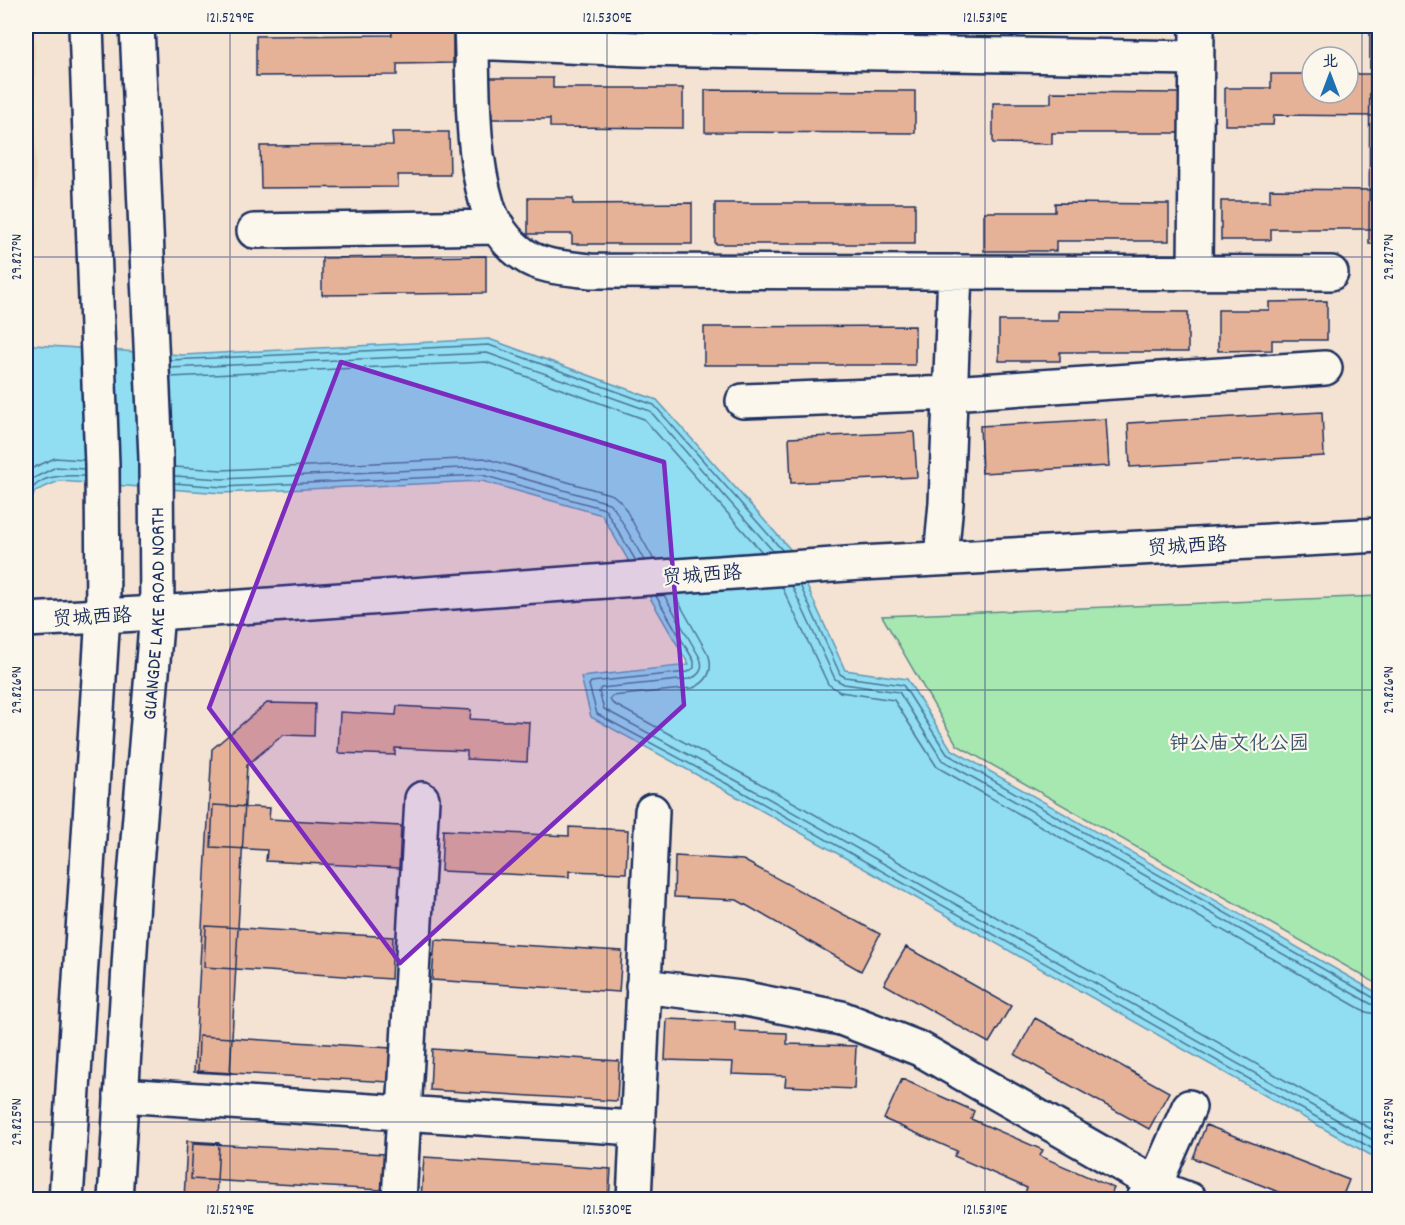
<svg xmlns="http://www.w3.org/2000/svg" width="1405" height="1225" font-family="Dekko,'LXGW WenKai TC',sans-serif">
	<rect width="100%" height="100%" fill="#f4e2d3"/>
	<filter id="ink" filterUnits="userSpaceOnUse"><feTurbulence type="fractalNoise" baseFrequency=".0167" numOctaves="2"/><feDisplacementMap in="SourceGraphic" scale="12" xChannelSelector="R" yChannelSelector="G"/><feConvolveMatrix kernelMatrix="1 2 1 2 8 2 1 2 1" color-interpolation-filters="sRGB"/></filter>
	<g filter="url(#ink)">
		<path fill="#f0d4c1" d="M26 26H35L36 245 26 285Z"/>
		<path fill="#a7e8b1" stroke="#618c88" stroke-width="1.5" d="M1379 596V985L957 745 882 616Z"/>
		<path fill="#91ddf1" stroke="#6297b6" stroke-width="1.5" d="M26 336 34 345 183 355 489 339 657 400 790 549 845 670 907 679 951 749 1379 994V1160L741 799 591 717 581 677 689 665 602 515 482 481 222 493 59 481 35 491 26 514Z"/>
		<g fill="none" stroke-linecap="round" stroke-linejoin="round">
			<path stroke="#4a7599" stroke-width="1.5" d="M170 360 489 345 654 405 783 551
				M170 368 487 353 650 411 773 551
				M170 377 486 362 644 419 762 552
				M174 467 222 470 484 458 613 495 622 503 654 560
				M26 471 55 458 84 460
				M174 476 222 479 483 467 609 503 614 508 644 560
				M26 482 56 467 84 469
				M174 483 222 487 482 475 605 509 636 561
				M26 499C36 474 61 475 84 476
				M800 585 840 674 845 677 903 685 947 754 1374 998 1380 999
				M792 586 835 679 844 684 899 692 942 760 1371 1004 1380 1006
				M782 587 828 684 840 692 894 700 937 767 1366 1012 1380 1015
				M674 594 709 656C713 671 707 682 693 688L612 696 610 699 612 703 752 779 1380 1134
				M664 595 700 658C704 668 700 676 689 679L601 688 599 692 604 709 748 787 1380 1144
				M656 596 694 661V668L688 672 591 682 589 685 597 714 744 793 1380 1153"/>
		</g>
		<path fill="#e5b298" stroke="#1b2f5e" stroke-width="1.5" d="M391 26H453V63L397 64V75L256 76V36L392 35Z
			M996 26H1052V30H996Z
			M1370 26H1380V244H1369Z
			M1271 74H1312V93H1348V74H1380V116L1274 115 1273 125H1225V88H1271Z
			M490 78H553V88H683V128L550 127V119H490Z
			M705 90 915 91V133L705 132Z
			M1051 92 1179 93V133H1052V144L993 143V103H1051Z
			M392 132H449L450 175H398V187L261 188 260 146 393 145Z
			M1270 189 1380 190V229H1271V240H1221V201H1270Z
			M528 198H573V204L692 203V244H572V234H528Z
			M715 203H915V244H715Z
			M1055 203 1169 204V241H1056V251H984V212H1055Z
			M486 256V293L322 295V258Z
			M1327 301V340H1272V350L1218 351V310H1269V302Z
			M1058 311 1188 312V352H1060V361H999V321H1058Z
			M915 326V365H704V327Z
			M1322 412 1324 456 1130 467 1128 423Z
			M1106 419 1109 466 982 473 980 426Z
			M914 432 917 477 791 483 789 438Z
			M267 703 315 704 314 736 283 735 247 765 230 1074 194 1072 212 749Z
			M397 706 471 710 470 719 529 722 527 762 467 759V751L395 748V755L338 753 340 712 396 715Z
			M213 805 270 808 269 819 401 826 399 868 266 861 267 850 211 847Z
			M569 827 628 830 626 873 569 871V877L441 871 443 830 569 836Z
			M675 856 743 860 880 934 861 971 737 900 674 897Z
			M206 926 393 937 391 979 204 967Z
			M435 940 622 951 619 992 432 980Z
			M906 947 1011 1006 989 1043 884 984Z
			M1035 1018 1169 1092 1149 1129 1015 1055Z
			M667 1019 735 1022V1031L787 1033V1044L856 1046 854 1089 785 1086 786 1076 732 1074 733 1062 665 1060Z
			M199 1036 391 1048 389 1082 198 1071Z
			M432 1049 619 1061 617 1101 430 1090Z
			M902 1079 974 1111 971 1119 1043 1150 1040 1156 1114 1188 1108 1200H1035L1024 1195 1027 1188 954 1156 957 1151 884 1119Z
			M1206 1125 1349 1180 1341 1200H1299L1193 1158Z
			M187 1141 219 1143 216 1200H184Z
			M193 1143 384 1154 382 1190 191 1179Z
			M424 1157 611 1169 609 1200 421 1198Z"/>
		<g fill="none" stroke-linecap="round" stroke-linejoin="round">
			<g stroke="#1b2f5e" stroke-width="38">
				<path id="minor" d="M471 26C474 84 470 147 487 204 492 223 507 244 524 255 542 268 569 268 590 271L1331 273
					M472 42 638 49 1197 58
					M254 231 498 227
					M1195 273 1197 26
					M743 401 950 393 1325 368
					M941 558 946 503 955 272
					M643 986 741 998 841 1018 920 1049 1133 1171 1171 1193 1190 1200
					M121 1095 636 1128
					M399 1200 422 799
					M634 1200 652 811
					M1143 1200 1155 1184 1189 1107"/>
			</g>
			<g stroke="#1b2f5e" stroke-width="38">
				<g id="major">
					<path d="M26 620 157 613 861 563 1380 535"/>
					<path d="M66 1200 103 615 102 465 86 26"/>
					<path id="s1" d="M115 1200 133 900 157 613 156 458 137 26"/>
				</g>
			</g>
			<use href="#minor" stroke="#fbf7ec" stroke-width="33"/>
			<use href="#major" stroke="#fbf7ec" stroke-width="33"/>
		</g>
	</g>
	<path fill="#7b2cbf" fill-opacity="0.2" stroke="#7b2cbf" stroke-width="4.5" stroke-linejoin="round" d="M341 362 664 462 684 705 400 963 209 708Z"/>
	<path fill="none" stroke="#1b2f5e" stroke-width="1.5" stroke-opacity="0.45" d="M230 26V1200M607 26V1200M985 26V1200M1362 26V1200M26 257H1380M26 690H1380M26 1122H1380"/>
	<g text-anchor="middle" stroke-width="4.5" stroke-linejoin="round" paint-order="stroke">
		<g font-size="20" fill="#1b2f5e" stroke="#fbf7ec">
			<text transform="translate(1187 545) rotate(-3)" y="7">贸城西路</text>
			<text transform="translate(702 574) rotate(-4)" y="7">贸城西路</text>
			<text dy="7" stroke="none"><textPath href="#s1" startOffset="588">GUANGDE LAKE ROAD NORTH</textPath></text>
			<text transform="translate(92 616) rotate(-3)" y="7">贸城西路</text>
		</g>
		<g font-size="20" fill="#37546f" stroke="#fbf7ec">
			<text x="1239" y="749">钟公庙文化公园</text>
		</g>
	</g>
	<rect width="1405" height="1225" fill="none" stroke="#fbf7ec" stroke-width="66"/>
	<g transform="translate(1330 75)"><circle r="28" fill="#fbf7ec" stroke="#a1a7b3" stroke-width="1.5"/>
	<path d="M0-4.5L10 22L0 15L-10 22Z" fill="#1f6fb2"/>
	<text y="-9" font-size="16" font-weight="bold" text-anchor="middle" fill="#1b2f5e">北</text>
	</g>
	<rect x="33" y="33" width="1339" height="1159" fill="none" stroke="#1b2f5e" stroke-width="2"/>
	<g font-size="15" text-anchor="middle" fill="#1b2f5e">
		<text x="230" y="22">121.529°E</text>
		<text x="607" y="22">121.530°E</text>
		<text x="985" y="22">121.531°E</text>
		<text transform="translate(16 257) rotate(-90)" y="5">29.827°N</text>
		<text transform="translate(1388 257) rotate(-90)" y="5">29.827°N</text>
		<text transform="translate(16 690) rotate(-90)" y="5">29.826°N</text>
		<text transform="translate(1388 690) rotate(-90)" y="5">29.826°N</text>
		<text transform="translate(16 1122) rotate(-90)" y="5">29.825°N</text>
		<text transform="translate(1388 1122) rotate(-90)" y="5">29.825°N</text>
		<text x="230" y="1214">121.529°E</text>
		<text x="607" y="1214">121.530°E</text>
		<text x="985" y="1214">121.531°E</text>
	</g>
</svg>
